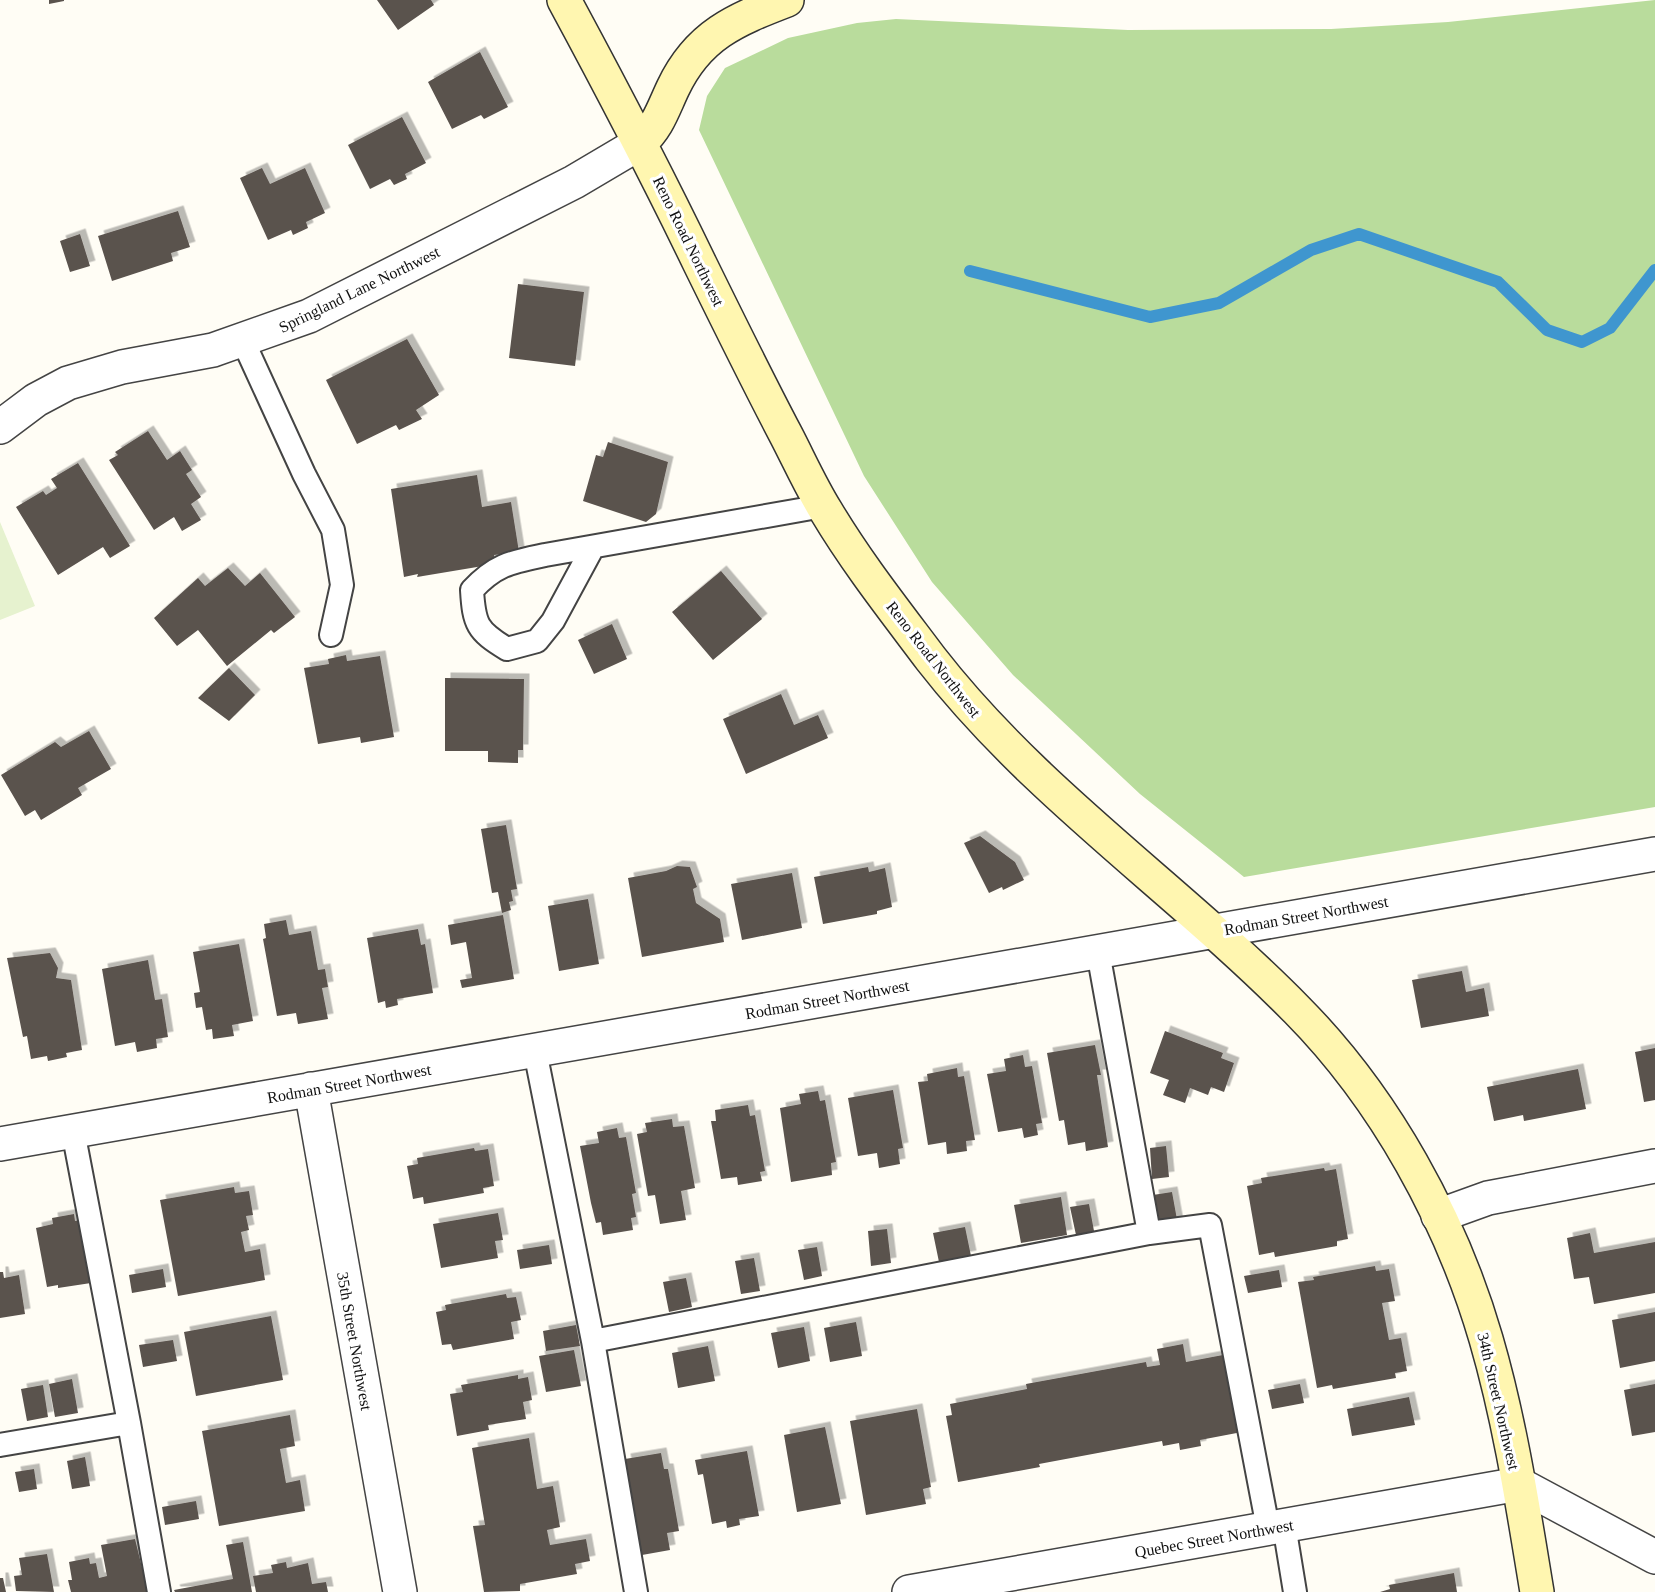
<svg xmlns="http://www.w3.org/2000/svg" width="1655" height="1592" font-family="Georgia,serif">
	<defs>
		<filter id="shadow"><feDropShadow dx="5.5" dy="-5.5" stdDeviation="0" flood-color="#0004"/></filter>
	</defs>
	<rect width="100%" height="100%" fill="#fffdf5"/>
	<path fill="#b9dc9c" d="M1655 0V807L1244 877 1140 794 1013 675 932 582 864 476 699 130 707 96 725 68 788 38 857 23 896 19 1128 30 1331 29 1448 22Z"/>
	<path fill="#e6f2cf" d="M0 522 35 606 0 620Z"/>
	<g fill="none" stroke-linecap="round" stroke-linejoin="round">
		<path stroke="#3f96cf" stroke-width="12" d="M970 271 1150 317 1219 303 1311 250 1359 234 1498 282 1547 330 1582 342 1610 328 1655 270"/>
	</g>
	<path fill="#5a524d" filter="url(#shadow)" d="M49 0H64V1L49 4Z
		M377 0H431L434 5 398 30Z
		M480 52 508 107 484 119 481 115 452 129 428 82Z
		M402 117 426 163 405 174 407 179 394 185 390 179 370 189 348 145Z
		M262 168 270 184 305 168 325 213 306 222 308 228 293 235 291 230 268 240 240 178Z
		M178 211 190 247 171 253 173 261 112 281 98 236Z
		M80 234 90 266 70 272 60 241Z
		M518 284 584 292 575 366 509 358Z
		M407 339 439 395 416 410 422 419 399 430 396 425 357 444 326 380Z
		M148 431 167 460 180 451 192 470 186 474 201 497 191 504 201 520 182 531 174 517 154 530 109 460 118 455 115 452Z
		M608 442 668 462 656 514 646 522 583 501 596 455 603 457Z
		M78 463 130 546 110 558 103 547 58 575 16 507 43 491 46 495 57 488 51 479Z
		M477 475 482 507 511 502 519 552 494 555 495 564 417 577 418 574 404 577 391 489Z
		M228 568 245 586 260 573 295 617 274 633 271 630 227 666 198 630 177 646 154 618 198 578 205 586Z
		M721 571 762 619 713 660 672 612Z
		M612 624 627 659 594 674 578 640Z
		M346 655 347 661 380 656 394 737 361 743 360 737 318 744 304 668 329 664 328 659Z
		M229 668 255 695 229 721 198 698Z
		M445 678 524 679 523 750H518V763L488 762V751H445Z
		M781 694 794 725 818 715 828 738 746 774 723 719Z
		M89 731 111 769 78 788 82 795 41 820 35 810 25 816 1 775 55 742 61 747Z
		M506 825 517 889 511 890 513 901 509 902 511 910 502 913 498 892 492 893 481 829Z
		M980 836 1015 862 1024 880 1003 890 1002 887 989 893 964 843Z
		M677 866 690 867 697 887 693 889 696 903 720 919 724 942 642 957 628 878 666 871Z
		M868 867 869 872 885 868 892 907 877 911V914L823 924 814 877Z
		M792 873 802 928 742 940 731 884Z
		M588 899 599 964 559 971 548 906Z
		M503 915 514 979 462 988 460 980 472 978 466 942 451 945 448 925Z
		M286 920 289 935 311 931 318 970 325 969 328 987 322 988 328 1019 298 1024 296 1013 277 1016 263 939 266 938 264 924Z
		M418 929 421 945 425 944 433 993 397 999 398 1005 386 1008 385 1001 378 1003 367 938Z
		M239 944 253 1021 232 1025 234 1036 213 1039 212 1029 206 1030 202 1007 196 1008 194 993 200 992 193 952Z
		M50 953 58 968 56 978 71 980 82 1050 66 1053 67 1057 48 1061 47 1056 31 1059 27 1036 23 1037 7 958Z
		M148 960 155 1000 162 999 168 1037 156 1039 157 1048 137 1052 135 1042 115 1046 102 969Z
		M1462 971 1466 992 1484 988 1489 1016 1421 1028 1412 980Z
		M1165 1031 1223 1053 1221 1058 1234 1063 1224 1092 1211 1087 1208 1095 1190 1088 1185 1103 1163 1095 1169 1080 1150 1073Z
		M1095 1045 1101 1075H1097L1108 1147 1086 1151 1085 1142 1068 1145 1064 1120 1059 1121 1047 1053Z
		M1655 1048V1100L1644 1102 1635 1052Z
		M1023 1055 1025 1067 1032 1066 1042 1123 1036 1124 1038 1135 1024 1138 1022 1128 998 1132 987 1074 1006 1071 1004 1059Z
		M957 1068 958 1077 964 1076 975 1140 966 1141 967 1151 947 1154 946 1142 928 1145 918 1082 928 1081 927 1074Z
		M1578 1069 1586 1109 1524 1121 1523 1115 1494 1121 1487 1087Z
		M893 1090 903 1148 898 1149 900 1164 879 1168 877 1153 858 1156 848 1098Z
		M818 1091 820 1101 825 1100 836 1162 831 1163 832 1175 791 1182 780 1108 801 1104 799 1094Z
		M748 1105 750 1116 755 1115 765 1171 760 1172 762 1181 738 1185 737 1177 721 1179 711 1121H716L715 1110Z
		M672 1119 673 1127 684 1126 695 1188 681 1191 686 1220 660 1224 655 1195 648 1196 637 1134 647 1132 645 1123Z
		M617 1128 619 1138 626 1137 636 1193 632 1194 636 1217 631 1218 633 1230 603 1235 601 1222 596 1223 591 1203 580 1146 599 1143 597 1132Z
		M1166 1146 1169 1177 1152 1179 1150 1148Z
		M474 1148 475 1151 488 1149 494 1186 483 1188 484 1193 424 1204 423 1197 413 1199 407 1166 418 1164 417 1158Z
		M1324 1168 1325 1171 1336 1169 1348 1239 1337 1241V1246L1275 1257 1274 1252 1259 1255 1247 1186 1262 1183 1261 1178Z
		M234 1187 235 1193 249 1191 253 1215 246 1216 249 1230 241 1232 245 1252 260 1249 265 1280 178 1296 160 1200Z
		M1172 1192 1178 1225 1159 1229 1153 1195Z
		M1061 1197 1067 1235 1021 1243 1014 1205Z
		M1089 1204 1094 1231 1076 1235 1070 1207Z
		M498 1213 503 1240 495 1241 498 1258 441 1268 433 1224Z
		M74 1214 75 1221 80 1220 91 1283 58 1288V1285L47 1287 36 1228 53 1224 52 1218Z
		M965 1227 971 1256 939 1262 933 1233Z
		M887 1229 891 1263 871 1266 868 1231Z
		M1590 1233 1594 1253 1655 1242V1293L1594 1304 1589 1277 1574 1279 1567 1238Z
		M549 1245 552 1264 520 1269 517 1250Z
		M817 1247 822 1276 804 1280 798 1250Z
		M754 1258 760 1291 741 1294 735 1261Z
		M1375 1266 1376 1271 1389 1269 1395 1301 1382 1303 1389 1340 1401 1338 1407 1371 1395 1373 1396 1378 1333 1389 1332 1385 1317 1388 1298 1282 1314 1280 1313 1277Z
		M163 1269 166 1287 132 1293 129 1275Z
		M1279 1270 1282 1287 1248 1293 1244 1276Z
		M0 1272H3L4 1278 19 1275 25 1314 0 1318Z
		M686 1278 692 1307 669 1312 663 1282Z
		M506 1294 507 1298 516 1297 521 1320 511 1322 514 1339 453 1350 451 1344 442 1345 436 1312 446 1310 445 1305Z
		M1655 1312V1361L1620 1368 1612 1320Z
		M271 1316 283 1380 196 1396 184 1332Z
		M856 1322 862 1356 830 1362 824 1328Z
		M576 1325 580 1346 546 1351 543 1331Z
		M804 1327 810 1361 778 1368 771 1333Z
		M173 1340 177 1361 143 1367 139 1345Z
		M1183 1344 1186 1362 1223 1355 1225 1367 1230 1366 1242 1432 1200 1440 1201 1446 1180 1450 1179 1443 1163 1446 1162 1441 1039 1464 1040 1467 958 1482 946 1416 952 1415 950 1404 1027 1389 1026 1384 1146 1362 1147 1367 1160 1365 1157 1349Z
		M708 1346 715 1381 678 1388 672 1353Z
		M574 1350 581 1386 546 1392 539 1356Z
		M518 1375V1379L528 1377 532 1400 523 1402 526 1419 488 1425 489 1430 457 1436 450 1394 463 1392 461 1385Z
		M72 1379 78 1413 55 1417 49 1384Z
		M1300 1384 1304 1403 1272 1409 1268 1390Z
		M1655 1384V1432L1632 1436 1624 1390Z
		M43 1385 48 1417 27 1421 21 1389Z
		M1409 1397 1415 1425 1352 1436 1347 1409Z
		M917 1409 931 1487 923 1489 926 1504 866 1515 850 1421Z
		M290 1415 295 1446 280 1449 286 1483 300 1480 305 1511 219 1526 202 1431Z
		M825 1427 841 1504 797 1512 784 1435Z
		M529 1438 537 1489 553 1486 560 1527 547 1530 550 1545 586 1539 590 1561 575 1564 577 1574 520 1584V1591L484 1592 473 1526 485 1525 472 1448Z
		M747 1451 759 1516 739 1519 740 1525 727 1528 726 1521 712 1524 703 1474 698 1475 695 1460Z
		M661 1453 664 1469H668L679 1531 667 1533 670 1550 642 1555 625 1459Z
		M85 1457 90 1486 72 1489 67 1461Z
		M34 1469 37 1489 19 1492 15 1472Z
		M196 1501 199 1519 165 1525 162 1507Z
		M135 1539 148 1592H71L68 1580H72L69 1562 89 1558 90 1564 96 1563 99 1578 107 1576 101 1545Z
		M243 1542 252 1592H175L174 1590 233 1579 226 1545Z
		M47 1554 54 1592 16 1591 14 1576 22 1575 19 1558Z
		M286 1562 287 1568 308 1563 312 1584 326 1582 328 1592H256L253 1576 273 1573 271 1565Z
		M1454 1573 1457 1592H1380L1390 1589 1389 1585Z
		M0 1578H3L6 1592H0Z"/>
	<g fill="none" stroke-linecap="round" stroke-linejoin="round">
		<g stroke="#444" stroke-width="26">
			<path id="service" d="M243 341 304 474 333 530 342 585 331 635
				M593 547 553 621 537 641 507 649C477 631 474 624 472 590 496 564 512 562 545 555L823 506
				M1098 952 1149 1233 1210 1225 1268 1528
				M535 1051 593 1341
				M73 1131 129 1423
				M0 1445 129 1423 159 1592
				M1284 1525 1295 1592
				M636 1592 593 1341 1149 1233"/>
		</g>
		<g stroke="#444" stroke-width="36">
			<path id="minor" d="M0 427 36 400 68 383 122 367 213 350 309 316 574 182 640 143
				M311 1089 400 1592
				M0 1144 1655 854
				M1438 1216 1488 1198 1655 1166
				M909 1592 1519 1484 1655 1557"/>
		</g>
		<g stroke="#333" stroke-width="36">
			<path id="secondary" d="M564 0C611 87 657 175 700 264 728 321 756 378 786 435 799 460 811 487 826 511 857 563 895 611 931 659 1036 794 1178 889 1297 1010 1385 1099 1451 1219 1486 1339 1510 1421 1523 1507 1537 1592
				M640 143C658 127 663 109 673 88 698 35 735 20 787 0"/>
		</g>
		<use href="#service" stroke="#fff" stroke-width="22"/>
		<use href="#minor" stroke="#fff" stroke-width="33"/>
		<use href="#secondary" stroke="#fff6b0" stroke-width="33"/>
	</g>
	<g text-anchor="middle" stroke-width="6" stroke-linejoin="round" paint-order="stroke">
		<g font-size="16" fill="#111" stroke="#fff">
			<text transform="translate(689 241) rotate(64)" y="6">Reno Road Northwest</text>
			<text transform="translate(359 289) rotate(-26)" y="6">Springland Lane Northwest</text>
			<text transform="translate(934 659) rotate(52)" y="6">Reno Road Northwest</text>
			<text transform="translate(1306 915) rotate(-10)" y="6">Rodman Street Northwest</text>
			<text transform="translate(827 999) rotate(-10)" y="6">Rodman Street Northwest</text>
			<text transform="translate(349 1083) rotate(-10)" y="6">Rodman Street Northwest</text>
			<text transform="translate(355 1341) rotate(80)" y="6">35th Street Northwest</text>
			<text transform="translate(1499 1401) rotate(77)" y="6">34th Street Northwest</text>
			<text transform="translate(1214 1538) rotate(-10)" y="6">Quebec Street Northwest</text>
		</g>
	</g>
</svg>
